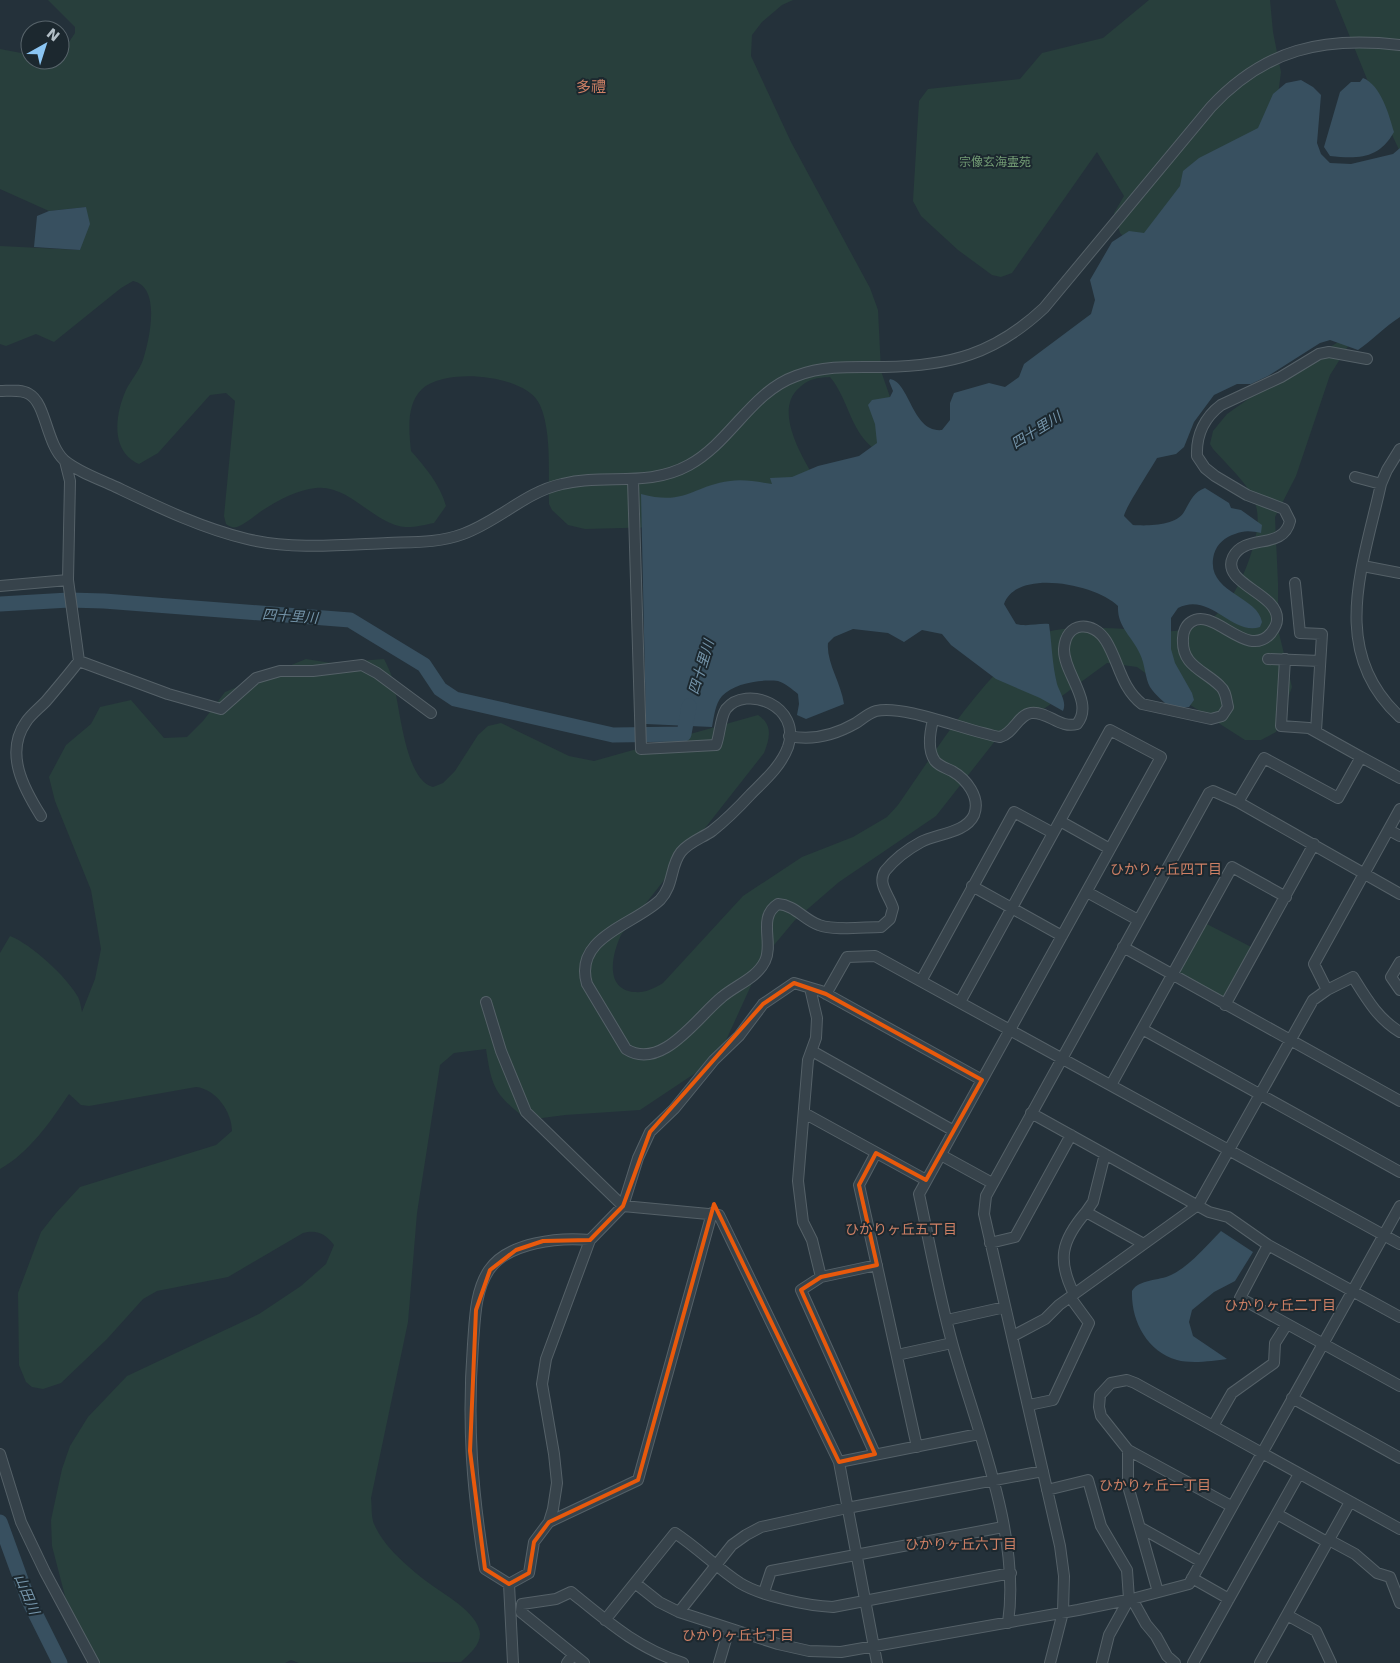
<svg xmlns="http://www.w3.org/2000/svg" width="1400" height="1663" font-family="'DejaVu Sans','Noto Sans JP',sans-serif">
	<rect width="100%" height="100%" fill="#24313a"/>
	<path fill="#283f3c" d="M48 0H793L782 5 762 22 752 35 751 56 791 142 870 288 878 310 881 371 890 397 896 426 873 448C849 428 849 400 830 377 816 378 810 378 799 388 767 416 818 481 834 510L661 527 585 529 568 525 552 510 549 504C548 474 552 432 540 405 526 374 445 367 422 389 406 404 409 431 411 451 425 467 440 484 446 506L434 523C424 525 409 529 399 526 370 519 348 485 316 488 297 490 276 501 260 512 253 517 245 524 237 527 233 528 230 527 226 524L224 516 235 401 226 393 210 395 158 453 139 464C110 451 115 415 126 390 131 380 139 371 143 360 149 341 162 287 133 281L121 288 54 342 36 334 6 346 0 344V246L80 250 86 207 49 211 0 189V49L21 53 30 51V60H60V47L65 48 75 33V27Z
		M1149 0H1270L1273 32 1281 72 1277 103 1289 211 1125 238 1120 233 1114 213 1124 196 1097 152 1012 273 1001 277 992 275 958 250 921 216 913 201 919 101 928 89 1020 79 1042 53 1103 38Z
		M1335 0H1400V152L1371 89Z
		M1359 329 1330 375 1296 476 1275 517 1278 583V629L1292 687 1276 732 1261 740H1245L1181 699 1137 667 1107 663 1051 704 995 741 936 816 839 882 795 920 764 957 718 1058 640 1110 565 1115 527 1120C495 1094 492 1089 486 1049L454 1053 440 1065 417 1213 408 1322 371 1498C372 1506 371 1517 374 1524 384 1547 407 1566 426 1581 441 1593 479 1612 480 1634 480 1646 469 1654 461 1662L299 1663 291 1660 285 1663H88L72 1623 52 1546 51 1520 62 1469 70 1446 88 1417 127 1376 259 1314 301 1286 326 1264 334 1245C326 1234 317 1229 303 1233L228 1277 157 1291 143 1299 107 1339 61 1383 43 1389 32 1387 26 1382 19 1365 18 1293 41 1232 56 1213 80 1187 216 1145 232 1131C232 1112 216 1089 196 1087L89 1106 81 1105 69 1094C51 1121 29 1153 0 1169V953L10 936C31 944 67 977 78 997 80 1001 81 1007 82 1012L95 979 101 949 91 890 55 801 49 777 66 745 91 724 100 707 131 700 164 738 187 737 203 721 225 692 306 659 331 663 384 659C387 665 390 671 392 677 400 703 404 780 433 787L443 783 455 771 478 735 488 726 501 723 569 756 594 761 758 715C773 725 770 738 764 753L621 935C612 954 604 989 634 992 645 993 653 989 663 983L743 896 802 857 853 837 887 817 898 805C932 756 965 703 1008 661 1015 654 1022 645 1030 640 1043 630 1065 628 1081 628 1164 625 1213 659 1249 560 1270 500 1251 491 1213 449L1210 444 1213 431 1227 414 1261 390Z
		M1205 923 1253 948 1226 997 1222 998 1180 975 1179 971Z"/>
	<path fill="#385060" d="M1363 78C1381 85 1389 115 1394 132 1379 159 1358 159 1330 156L1324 147 1340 92 1351 82H1360Z
		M1301 80 1313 87 1321 95 1317 143 1321 154 1330 163 1351 164 1393 154 1400 148V317C1384 327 1373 340 1358 350L1330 340 1320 343 1268 376 1251 384H1237L1214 395 1194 422 1184 447 1176 454 1157 458C1151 469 1125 508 1124 516L1133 525C1147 526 1176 526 1184 512 1190 502 1193 492 1205 488L1229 503 1231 508 1241 510 1262 525 1261 533C1252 531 1244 530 1235 534 1225 537 1217 544 1214 554 1204 593 1258 595 1262 622L1260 627C1232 636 1210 591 1178 608L1171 618V649L1175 663 1192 693 1194 700 1189 707 1172 709C1164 702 1156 696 1150 687 1145 678 1145 664 1140 654 1132 636 1117 627 1118 606 1098 585 1017 567 1004 604L1016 624C1028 627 1037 623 1049 624 1052 645 1052 664 1057 684 1060 693 1067 702 1063 711L1040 698 996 679 951 645 942 634 922 630 904 642 888 633 853 629 834 637 828 643C826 662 841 683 844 704L806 719 797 715 799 704 798 694C792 689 785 683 778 681 761 679 734 683 722 696 715 704 714 717 712 727L646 724 641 494C686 506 692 486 730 481 744 479 759 482 772 484L770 478 792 477 818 466 859 456 877 443 875 424 868 405 872 400 890 397 893 391 889 381 890 379C910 382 912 433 942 430L950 420V403L954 393 989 383 1005 387 1019 377 1024 364 1091 314 1095 300 1090 280 1112 242 1129 231 1144 233 1180 186 1183 171 1199 158 1258 128 1273 94 1286 83Z
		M86 207 90 224 80 250 34 247 37 216 49 211Z
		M1221 1231 1253 1252 1235 1281 1214 1292 1192 1310 1189 1322 1193 1336 1227 1359C1213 1361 1191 1364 1177 1360 1147 1351 1131 1321 1132 1291 1139 1279 1159 1281 1171 1275 1190 1266 1206 1246 1221 1231Z"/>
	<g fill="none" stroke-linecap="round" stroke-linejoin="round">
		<path stroke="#385060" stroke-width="15" d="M0 604 69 600 104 601 350 620 424 665 440 689 455 699 613 735 684 734 689 706
			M0 1522 28 1599 60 1663"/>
		<g stroke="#556168" stroke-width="12">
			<path id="minor" d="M0 391C9 391 21 389 29 394 46 403 46 443 64 460 78 472 99 479 116 487 158 507 201 528 247 539 293 550 341 545 388 543 413 542 439 543 463 534 499 521 525 492 562 484 606 473 647 488 689 465 731 442 751 392 796 376 825 365 854 367 884 367 950 366 995 354 1044 308L1211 107C1265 49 1323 36 1400 45
				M1400 449 1387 470 1381 484C1363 566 1328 651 1400 717
				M1355 477 1381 484
				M633 480 641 749 716 745C720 735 720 718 726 709 746 684 802 706 788 747 781 766 765 780 751 794 739 807 726 820 712 831 702 838 689 842 681 852 670 866 674 885 660 900 634 925 573 937 587 984L626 1049C662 1072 698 1016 722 997 736 985 757 978 765 961 774 943 757 917 778 904 795 905 804 920 819 925 834 931 864 927 881 927L890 919 893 908C889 895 877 884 885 871 894 860 908 849 921 842 936 834 966 833 974 815 981 797 966 779 952 771 946 768 939 766 935 761 927 750 930 732 933 720
				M1363 566 1400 573
				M1295 583 1300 633 1322 634 1316 731
				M0 586 68 580
				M1268 659 1320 661
				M1285 659 1281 726 1309 728 1361 757
				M79 661 168 694 221 709 256 678 280 671H313L362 665 377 673 431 713
				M789 736C813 741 835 735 856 723 862 719 869 713 876 711 904 704 969 732 1000 737 1014 733 1018 715 1031 713 1048 711 1060 729 1077 724 1095 702 1063 673 1064 649 1066 621 1093 620 1106 641 1119 662 1121 688 1142 704L1211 719 1222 716 1228 707C1226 699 1226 691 1220 686 1204 670 1181 666 1183 638 1183 632 1186 625 1191 622 1214 606 1247 661 1271 633 1274 629 1277 625 1277 620 1279 593 1220 584 1233 557 1245 533 1283 551 1290 521L1284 509 1247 495 1215 476 1205 468 1197 456C1196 435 1205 417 1221 405L1281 377 1319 354 1329 352 1367 359
				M1238 802 1264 758 1338 798 1361 757 1400 778
				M41 816C24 789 4 753 26 722 31 714 41 707 47 700 58 687 69 674 79 661L68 580 70 481 65 461
				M1060 821 1110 849
				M1389 830 1400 836
				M972 886 1062 936
				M1087 892 1138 920
				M1123 947 1400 1101
				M1400 962 1391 977 1400 990
				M921 981 1014 812 1053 833
				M810 988 817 1018 816 1038 808 1060 798 1181 803 1222 812 1240 821 1277
				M1327 990 1314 964 1400 809
				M826 994 847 957 875 956 1400 1244
				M486 1002 501 1051 526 1112 623 1206 719 1215 839 1462 877 1663
				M960 1002 1110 730 1161 757 919 1194C930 1245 939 1296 953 1346 977 1431 1021 1535 1008 1623
				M1225 1005 1314 844
				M1142 1029 1400 1172
				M812 1051 954 1131
				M1111 1085 1232 867 1286 897
				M804 1113 926 1180
				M1031 1113 1209 1212 1228 1217 1268 1245 1400 1317
				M876 1153 859 1185 917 1447
				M1105 1154 1093 1202 1086 1212 1142 1243
				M941 1155 992 1183
				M990 1243 1015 1237 1071 1135
				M1268 1245 1240 1298 1400 1386
				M1074 1294C1057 1260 1061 1241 1086 1212
				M947 1320 1005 1307
				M1013 1336 1045 1319 1059 1305 1198 1205 1313 1000 1327 990 1353 977C1366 998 1378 1019 1400 1032
				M897 1355 952 1343
				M1292 1398 1400 1458
				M1029 1405 1053 1400 1089 1323 1070 1297
				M1213 1426 1232 1393 1274 1363 1275 1343 1287 1324
				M1128 1450 1231 1506
				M0 1454 21 1522 45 1572 94 1663
				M875 1454 801 1290 821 1277 877 1265
				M839 1462 979 1434
				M1047 1490 1088 1480 1101 1526 1127 1570 1129 1599 1109 1635 1102 1663
				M1277 1514 1327 1542
				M549 1522 638 1480 712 1213
				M1141 1528 1200 1561
				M1329 1540 1355 1554 1377 1573 1390 1577 1400 1603
				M1192 1578 1229 1599
				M635 1583 659 1602 679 1612 778 1644 809 1651 841 1652 1078 1610 1132 1599 1189 1584 1400 1206
				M509 1584 529 1573 534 1542 549 1522 553 1509 557 1483 554 1454 542 1384 546 1359 590 1240 623 1206 638 1158 650 1132 674 1109 714 1060 739 1036 763 1004 794 983 821 991 982 1080
				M509 1584 485 1569C472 1490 467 1424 473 1344 475 1319 475 1291 489 1270 508 1242 560 1237 590 1240
				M509 1584 513 1663
				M764 1592 771 1571 1003 1527
				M1158 1592 1128 1486V1450L1101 1416 1099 1407 1100 1395 1111 1383 1127 1380 1135 1383 1400 1529
				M1132 1599 1146 1624 1156 1636 1167 1656 1175 1663
				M679 1612 732 1545 746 1535 761 1527 847 1508 1043 1471
				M1287 1615 1316 1631 1331 1663
				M605 1620 675 1533C698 1548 717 1568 740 1583 761 1596 808 1606 833 1607L1011 1573
				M567 1663 573 1655
				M584 1663 521 1612 522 1604 556 1599 571 1592C608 1622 637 1648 683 1663
				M719 1663 729 1629
				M1050 1663 1063 1612 1064 1576 1060 1546 984 1214 986 1196 1209 793 1213 791 1238 802 1400 894
				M1193 1663 1299 1474
				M1260 1663 1350 1502"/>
		</g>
		<use href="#minor" stroke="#37434b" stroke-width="10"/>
	</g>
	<path fill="none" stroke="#e8590c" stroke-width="4" stroke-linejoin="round" d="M794 983 826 994 982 1080 926 1180 876 1153 859 1185 877 1265 821 1277 801 1290 875 1454 839 1462 714 1204 638 1480 549 1522 534 1542 529 1573 509 1584 485 1569 470 1451 476 1310 490 1270 516 1250 543 1241 590 1240 623 1206 650 1132 763 1004Z"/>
	<g text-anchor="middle" stroke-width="4" stroke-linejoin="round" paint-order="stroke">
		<g font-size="12" fill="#729b74" stroke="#1c282f">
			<text x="995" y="166">宗像玄海霊苑</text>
		</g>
		<g font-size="14" font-style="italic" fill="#7494a9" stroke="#1c282f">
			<text transform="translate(1036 430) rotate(-32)" y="5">四十里川</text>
			<text transform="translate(290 616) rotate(4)" y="5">四十里川</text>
			<text transform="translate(701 667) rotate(-73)" y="5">四十里川</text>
			<text transform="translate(27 1594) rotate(67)" y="5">山田川</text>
		</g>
		<g font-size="14" fill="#cf8065" stroke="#1c282f">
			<text x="1166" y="874">ひかりヶ丘四丁目</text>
			<text x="901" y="1234">ひかりヶ丘五丁目</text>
			<text x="1280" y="1310">ひかりヶ丘二丁目</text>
			<text x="1155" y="1490">ひかりヶ丘一丁目</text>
			<text x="961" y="1549">ひかりヶ丘六丁目</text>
			<text x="738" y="1640">ひかりヶ丘七丁目</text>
		</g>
		<g font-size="15" fill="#cf8065" stroke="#1c282f">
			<text x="591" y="92">多禮</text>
		</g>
	</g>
	<g transform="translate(45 45) rotate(39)"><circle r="24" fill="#1c282f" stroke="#58646b"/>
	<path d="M0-4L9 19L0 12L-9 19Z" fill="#8bc5f3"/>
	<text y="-8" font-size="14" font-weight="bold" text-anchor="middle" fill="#b2bec6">N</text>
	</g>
</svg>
